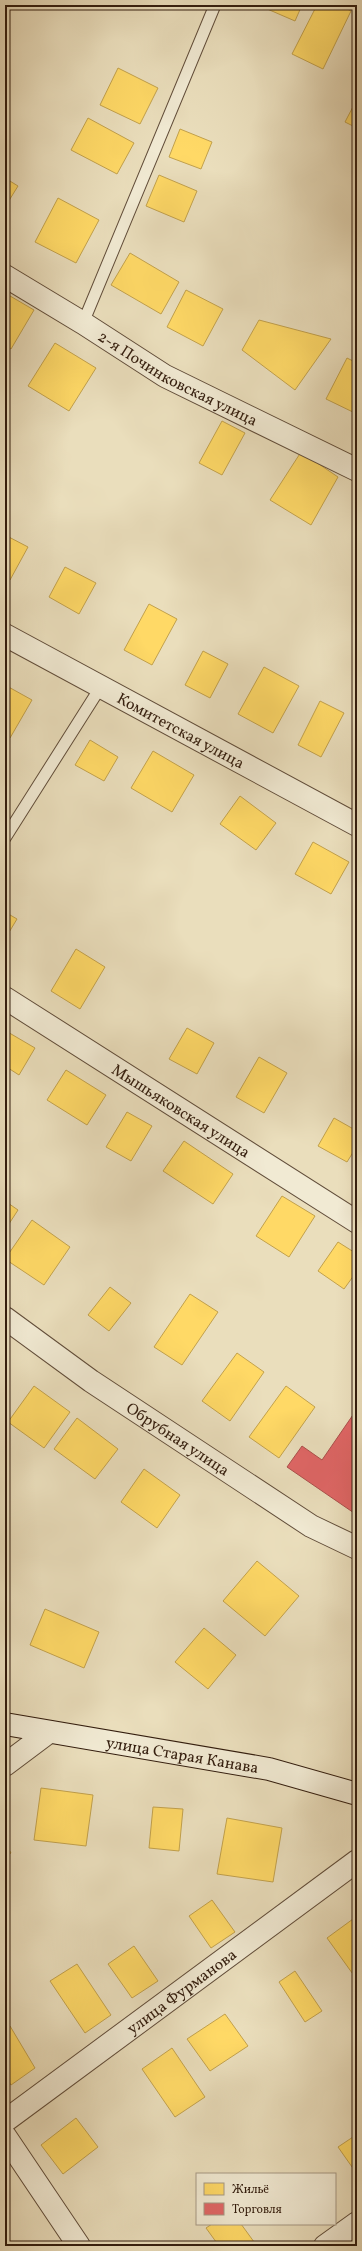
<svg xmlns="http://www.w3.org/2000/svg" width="362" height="2251" font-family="Vollkorn,serif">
	<rect width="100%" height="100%" fill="#eadebc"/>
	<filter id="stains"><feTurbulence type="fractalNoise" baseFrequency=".005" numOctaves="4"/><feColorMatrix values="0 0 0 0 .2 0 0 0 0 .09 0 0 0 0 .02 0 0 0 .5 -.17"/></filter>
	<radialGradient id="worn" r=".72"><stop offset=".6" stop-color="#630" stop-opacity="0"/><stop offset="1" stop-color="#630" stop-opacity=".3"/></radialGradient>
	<path fill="#ffd966" stroke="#c2a14c" d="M258 5H302L295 21Z
		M317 5H340L351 11 323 69 292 54Z
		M118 68 158 88 140 124 100 105Z
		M357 99V128L345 122Z
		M88 118 134 143 117 174 71 150Z
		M180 129 212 142 201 169 169 157Z
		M159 175 197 191 184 222 146 206Z
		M5 178 18 186 5 207Z
		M58 198 99 220 76 263 35 242Z
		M130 253 179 282 161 314 111 285Z
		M186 290 223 309 203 346 167 327Z
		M5 293 34 310 11 349 5 345Z
		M259 320 331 339 295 390 242 350Z
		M55 343 96 368 69 411 28 386Z
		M347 358 357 363V414L326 399Z
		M222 421 245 433 222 475 199 463Z
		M301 452 338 477 311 525 270 500Z
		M5 535 28 547 10 580 5 577Z
		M65 567 96 583 79 614 49 597Z
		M149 604 177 619 152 665 124 650Z
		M203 651 228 664 210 698 185 685Z
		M264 667 299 686 273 733 238 714Z
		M5 685 32 700 10 738 5 735Z
		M320 701 344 713 321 757 298 745Z
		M90 740 118 757 104 781 75 765Z
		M153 751 194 775 172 812 131 788Z
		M240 796 276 823 256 850 220 824Z
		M313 842 349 862 331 894 295 874Z
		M5 912 17 919 5 939Z
		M76 949 105 967 80 1009 51 991Z
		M187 1028 214 1043 197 1074 169 1059Z
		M6 1031 35 1048 19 1075 5 1066Z
		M259 1057 287 1073 264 1113 236 1097Z
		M66 1070 106 1095 87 1125 47 1100Z
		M127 1112 152 1126 131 1161 106 1147Z
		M334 1118 357 1131V1146L347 1162 318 1146Z
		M184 1141 233 1174 213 1204 163 1171Z
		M282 1196 315 1216 289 1257 256 1236Z
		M5 1201 18 1210 5 1230Z
		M32 1220 70 1247 44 1285 5 1259Z
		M338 1242 357 1254V1271L344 1289 318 1271Z
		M110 1287 131 1303 109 1331 88 1315Z
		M190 1294 218 1312 182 1365 154 1347Z
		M237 1353 264 1372 230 1421 202 1401Z
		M34 1386 70 1412 44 1448 8 1422Z
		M286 1386 315 1407 279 1458 249 1437Z
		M77 1418 118 1449 95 1479 54 1449Z
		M144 1469 180 1495 157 1528 121 1502Z
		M257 1561 299 1596 265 1636 223 1601Z
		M45 1609 99 1632 84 1668 30 1645Z
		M204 1628 236 1655 208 1689 175 1662Z
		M41 1788 93 1795 86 1846 34 1840Z
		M153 1807 183 1809 179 1851 149 1848Z
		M227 1818 282 1828 273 1882 217 1874Z
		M5 1843 11 1853 5 1857Z
		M212 1900 235 1932 211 1948 189 1916Z
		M353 1919 357 1924V1975L355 1977 327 1938Z
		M134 1946 158 1981 132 1998 108 1964Z
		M77 1964 111 2015 85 2033 50 1981Z
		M295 1971 322 2011 305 2022 279 1982Z
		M225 2014 248 2046 210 2071 187 2039Z
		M10 2026 35 2068 11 2085 5 2076V2029Z
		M172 2048 205 2097 175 2117 142 2069Z
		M76 2118 98 2147 63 2174 41 2145Z
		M356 2135 357 2136V2174L338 2147Z
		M212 2224H241L257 2246H219L206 2228Z"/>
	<path fill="#e06666" stroke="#ac504c" d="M357 1409V1515L287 1467 302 1446 322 1460Z"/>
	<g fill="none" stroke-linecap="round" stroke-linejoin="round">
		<g stroke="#614d3a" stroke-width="13">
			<path id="lane" d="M83 323 215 5
				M5 838 100 688"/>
		</g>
		<g stroke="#614d3a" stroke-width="24">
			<g id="street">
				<path id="s1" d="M5 276 83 323 165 376 357 470"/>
				<path id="s2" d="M5 635 357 825"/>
				<path id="s3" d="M5 998 357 1222"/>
				<path id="s4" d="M5 1318 91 1381 311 1526 357 1548"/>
				<path d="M5 1765 49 1732"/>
				<path id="s5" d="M5 2121 357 1861"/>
				<path d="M5 2136 79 2246"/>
				<path d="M325 2246 357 2223"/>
			</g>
		</g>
		<g stroke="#331d0e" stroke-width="24">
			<g id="secondary">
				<path id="s6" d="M5 1724 269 1769 357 1794"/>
			</g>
		</g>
		<use href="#lane" stroke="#f1ead3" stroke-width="11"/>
		<use href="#street" stroke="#f1ead3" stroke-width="22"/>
		<use href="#secondary" stroke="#f1ead3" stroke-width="22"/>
	</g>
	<g text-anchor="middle" stroke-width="4" stroke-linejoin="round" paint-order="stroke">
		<g font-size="16" fill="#331d0e" stroke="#f1ead3">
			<text dy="6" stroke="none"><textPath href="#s1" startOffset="201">2-я Починковская улица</textPath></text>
			<text dy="6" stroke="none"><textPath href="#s2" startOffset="200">Комитетская улица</textPath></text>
			<text dy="6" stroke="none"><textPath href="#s3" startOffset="209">Мышьяковская улица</textPath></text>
			<text dy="6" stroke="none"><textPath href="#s4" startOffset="211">Обрубная улица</textPath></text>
			<text dy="6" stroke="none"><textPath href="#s6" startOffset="180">улица Старая Канава</textPath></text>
			<text dy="6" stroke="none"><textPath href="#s5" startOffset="219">улица Фурманова</textPath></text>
		</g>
	</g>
	<rect width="362" height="2251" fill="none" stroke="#eadebc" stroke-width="20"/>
	<rect x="6" y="6" width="350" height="2239" fill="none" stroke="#331d0e" stroke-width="2"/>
	<rect x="10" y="10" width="342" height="2231" fill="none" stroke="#331d0e"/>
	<rect x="196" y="2173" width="140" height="52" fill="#f1ead3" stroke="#a59884"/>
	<rect x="204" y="2183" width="20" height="12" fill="#ffd966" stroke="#a59884"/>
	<text x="232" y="2193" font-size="12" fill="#331d0e">Жильё</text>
	<rect x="204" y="2203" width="20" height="12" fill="#e06666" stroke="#a59884"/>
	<text x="232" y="2213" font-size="12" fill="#331d0e">Торговля</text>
	<rect width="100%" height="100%" filter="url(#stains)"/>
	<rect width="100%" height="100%" fill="url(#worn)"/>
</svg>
